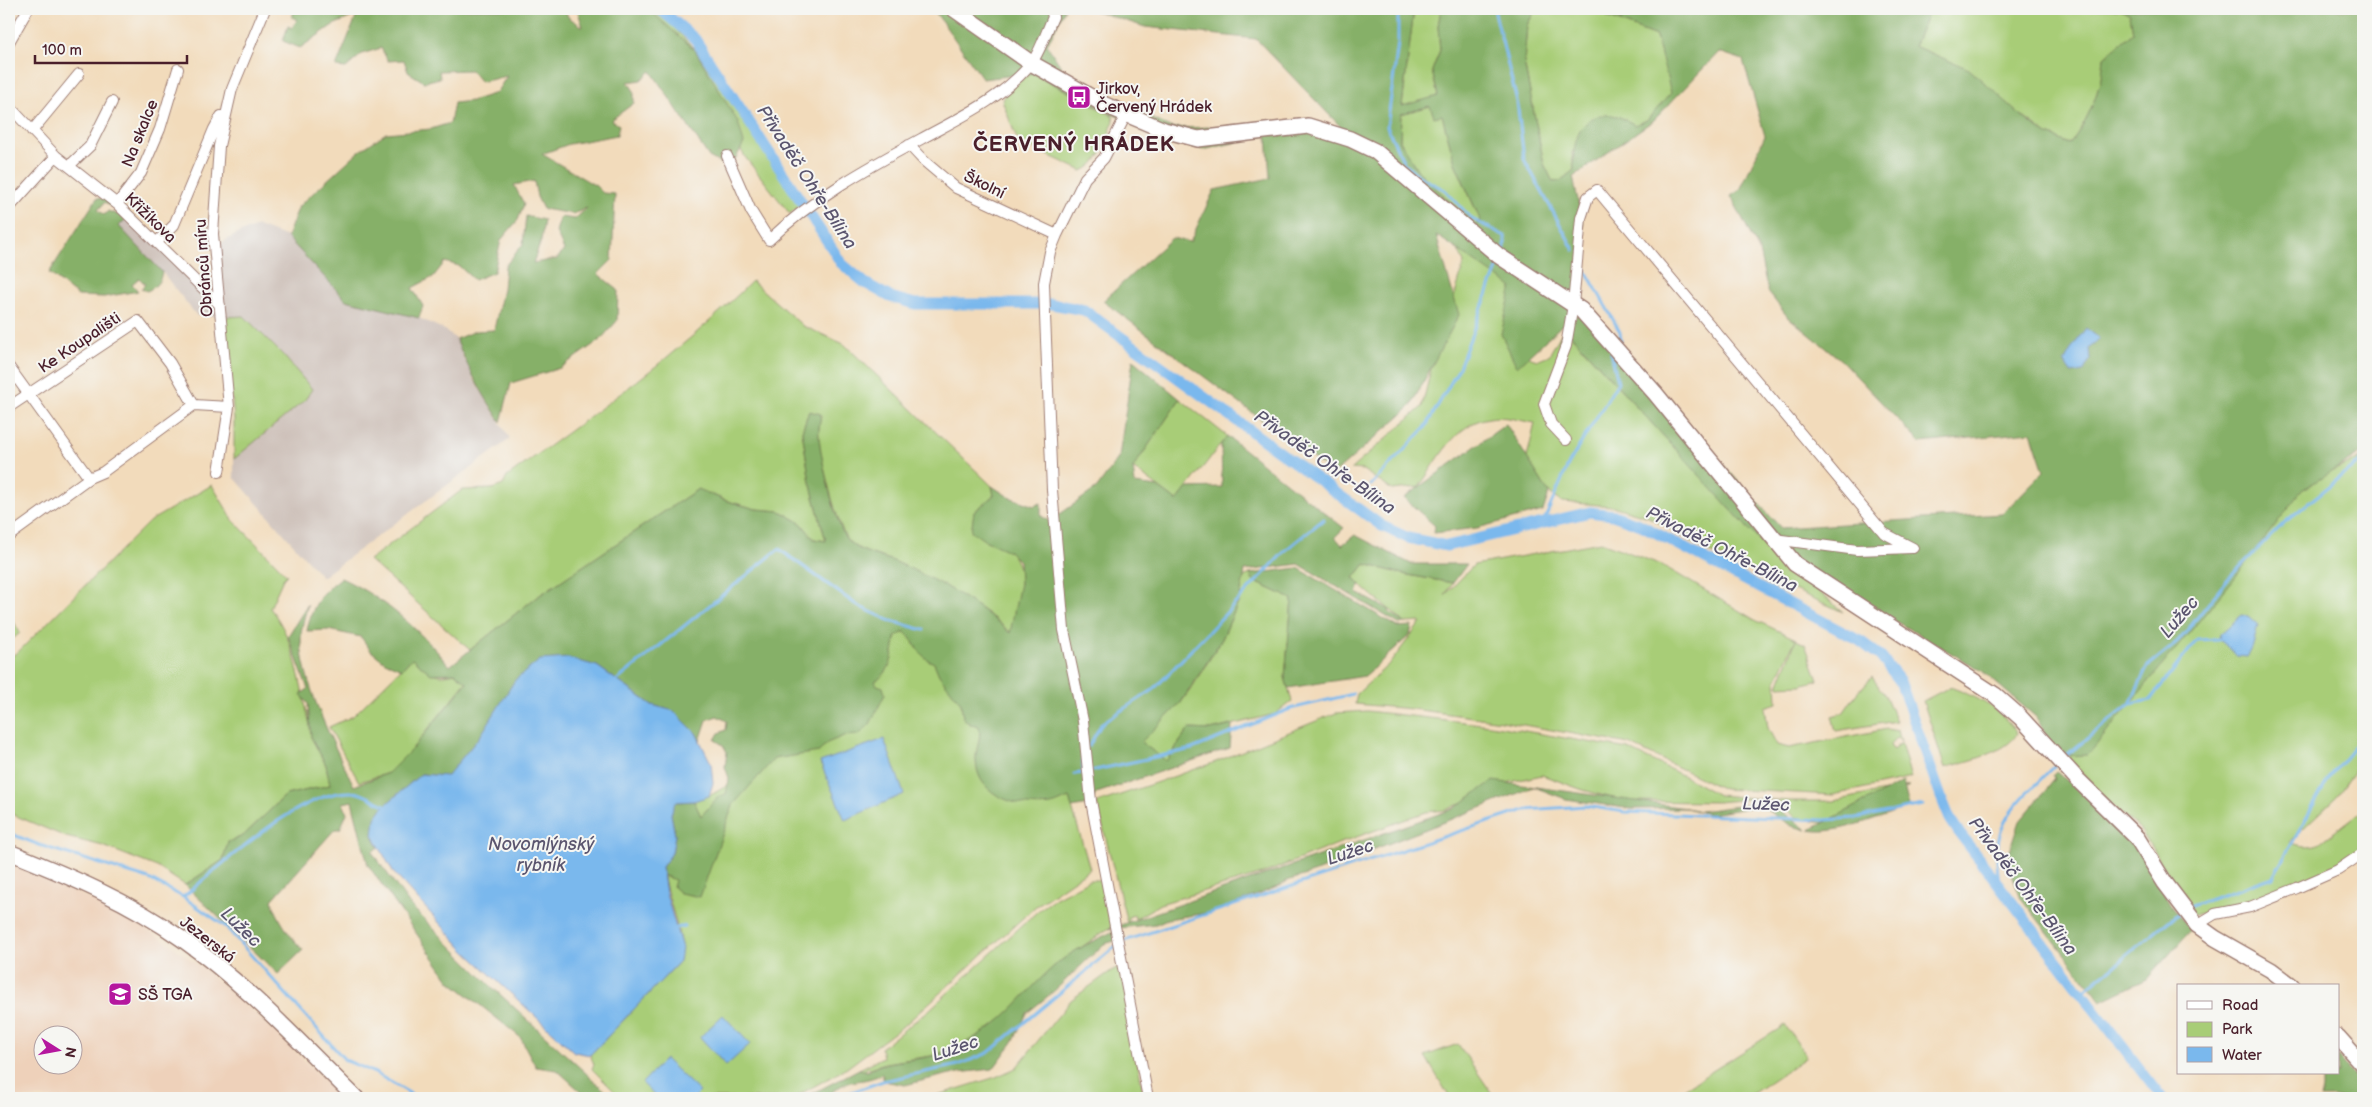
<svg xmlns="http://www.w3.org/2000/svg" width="2372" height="1107" font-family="'Balsamiq Sans',sans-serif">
	<rect width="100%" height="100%" fill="#f6f6f2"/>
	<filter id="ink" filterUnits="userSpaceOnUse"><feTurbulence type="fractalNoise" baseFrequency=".02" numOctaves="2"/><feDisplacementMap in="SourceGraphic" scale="10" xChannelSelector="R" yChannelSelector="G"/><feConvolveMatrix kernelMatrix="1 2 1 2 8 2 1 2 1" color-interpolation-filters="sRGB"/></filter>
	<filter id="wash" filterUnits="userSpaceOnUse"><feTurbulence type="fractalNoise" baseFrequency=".0096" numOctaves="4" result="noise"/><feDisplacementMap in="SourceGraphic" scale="20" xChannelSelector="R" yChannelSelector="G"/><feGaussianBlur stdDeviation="1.12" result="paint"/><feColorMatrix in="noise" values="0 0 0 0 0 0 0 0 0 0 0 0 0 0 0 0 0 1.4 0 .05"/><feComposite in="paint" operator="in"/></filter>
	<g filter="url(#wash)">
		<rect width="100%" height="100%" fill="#f2dbbb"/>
		<path fill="#eed1ba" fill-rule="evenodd" d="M9 863 78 893 133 921 168 943 205 970 259 1017 343 1098H9ZM42 1034H72V1064H42Z"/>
		<path fill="#cec1ba" d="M129 217 224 310 217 245 241 232 258 226 287 237 346 300 419 318 443 329 456 339 464 360 469 366 473 378 510 439 322 577 234 477V459L305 400 312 389 283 355 244 316H197L162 272 119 226Z"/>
		<path fill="#a8cd77" stroke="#797651" d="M641 9C659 9 685 38 697 52L799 206 790 214 745 157 730 131Z
			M1414 9H1441L1438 26 1440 50 1432 71 1438 97 1402 107Z
			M1536 9H1601L1607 17 1656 36 1672 93 1647 120 1635 125 1617 116 1572 152 1574 170 1560 181 1553 182 1544 164 1524 62 1527 25Z
			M1930 9H2121L2130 14 2133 33 2104 57C2102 88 2089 119 2070 144L2048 135 2018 113 1914 46Z
			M1033 73 1113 116 1114 121 1109 133 1111 135C1104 148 1097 166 1082 171L1022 143 1016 137 1002 100C1007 88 1019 83 1028 74Z
			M1430 106 1442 115 1455 163 1481 222 1475 225 1418 171 1400 141 1401 114Z
			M1453 239 1529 284 1522 355 1537 360 1549 355 1568 322 1566 330 1765 546 1843 612 1712 553 1649 517 1612 506 1562 502 1549 493 1527 458 1535 423C1521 421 1503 415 1489 418 1455 423 1437 462 1419 487L1392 490 1363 470 1351 469 1422 407 1435 352 1445 330 1464 263Z
			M752 281 803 326 844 344 992 486 994 495 974 512 984 540C991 543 1004 545 1009 551 1030 570 1016 608 1011 633 979 603 938 582 898 563 882 556 864 554 849 542 839 534 818 449 818 433 819 427 820 421 821 415L809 411 802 431 810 482 826 541 814 539 801 523 780 511 756 509 727 501 698 489 534 599 470 650 369 560 462 490 492 489 503 485 507 477C591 415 679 355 752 281Z
			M244 316 283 355 312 389 305 400 234 459V420L224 317Z
			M1180 399 1227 436 1177 501 1133 468Z
			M2363 457V760L2337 796 2289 842C2300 846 2308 848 2320 843L2363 810V850L2336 870 2262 898 2194 915 2141 831 2064 763 2083 742 2253 515 2313 480Z
			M212 485 233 520 287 575 283 579 270 608C296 640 300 686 310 725L311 737 326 765 330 785 286 795 243 836 228 842 223 860 185 885 157 867 103 846 66 837 9 813V657L17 653 150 521Z
			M1601 542 1662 565 1755 620 1796 639 1776 680 1777 703 1765 707 1768 728 1777 745 1789 748 1887 729 1898 731 1901 741 1897 738 1890 745 1893 750 1901 743 1911 778 1833 795 1724 789 1629 744 1502 721 1412 709 1355 704 1357 694 1391 662 1421 622 1405 623C1389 607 1368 595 1354 578L1365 564 1402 574 1453 583 1445 595 1474 565Z
			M1250 574 1253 581 1292 599 1285 677 1292 701 1275 714 1211 730 1189 729 1166 761 1140 742 1180 704 1193 686 1222 639 1239 601 1244 577Z
			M915 599 1061 770 1090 869 1036 906 907 1023 847 1068 793 1098H621L592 1069 594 1064 590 1055 680 961C684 931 666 900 663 870 661 854 672 819 675 802L709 796 774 759Z
			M9 613 20 633 9 642Z
			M1796 640 1805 644 1818 680 1801 685 1778 686Z
			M412 658C428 671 434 679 455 673L467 681 412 749 388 773 359 782 329 727 353 716Z
			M1872 677 1886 697 1896 721 1836 731 1832 716 1843 713 1857 693Z
			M1950 687C1977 697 2002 709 2017 734 2005 754 1966 761 1945 768L1923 701Z
			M1367 711 1490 725 1628 749 1686 777 1718 795 1788 801H1834L1910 786 1822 823 1795 817 1778 801 1749 799 1718 802 1623 801 1583 790 1542 775 1506 783 1446 810 1426 812 1340 843 1262 874 1160 904 1135 919 1134 915 1128 917 1129 922 1127 923 1097 803 1213 763 1336 713Z
			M1089 880H1098L1105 886 1115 924 1053 967 1013 1011 984 1032 956 1048 931 1056 885 1063 870 1068 869 1067 863 1071 859 1069 883 1057 881 1048 929 1010 1039 910 1056 898Z
			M1121 966 1144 1098H928L996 1077 1016 1068 1071 1000 1111 971Z
			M1785 1025 1805 1054V1058L1746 1098H1670Z
			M1458 1044 1495 1098H1450L1425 1056Z"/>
		<path fill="#86b068" stroke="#68684a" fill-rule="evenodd" d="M295 9H565L568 17 583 27 577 9H648L695 50 738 122 744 143 736 158 722 164 709 157 651 71 641 80 628 82 634 91V103L611 120 619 125 617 135 569 144 542 154 596 186 603 193 615 194 612 260 598 274 618 290 617 321 600 340 560 368 511 383 501 422C483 395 468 369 456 339L475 331 494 330 503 289 505 266 523 244 526 216 544 220 541 241 533 263 557 259 564 250 556 232 560 217 575 219 587 208 573 214 543 209 537 197 534 181 514 185 524 204 518 220 501 240 494 272 474 280 459 266 445 262 433 277 412 288 423 306 419 318 346 300 287 237 299 206 358 152 386 133 431 129 450 123 454 103 471 101 496 93 507 76 481 82 471 70 439 71 440 78 424 82 408 72 404 60 388 61 381 48 362 54 346 68 336 67 357 15 333 25 300 48 283 41 288 26 292 28 297 20 292 17Z
			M933 9H1065L1047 45 1069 79 1172 128 1265 126 1342 128 1256 39 1145 27 1089 9H1414L1402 106 1438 96 1432 71 1440 50 1438 26 1441 9H1536L1527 25 1524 62 1544 164 1553 182 1560 181 1574 170C1571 142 1581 108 1617 116 1623 118 1630 122 1635 125L1647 120 1671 93 1656 36 1607 17 1601 9 1622 20 1616 9H1930L1914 46 1969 69 2029 122 2048 135 2070 144C2089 119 2102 88 2104 57L2133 33 2130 14 2121 9H2363V452L2302 490 2233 580 2088 755 2063 756 2049 740 2036 717 1981 670 1765 547 1562 325 1517 367 1501 334 1512 287 1436 235 1459 315 1410 407 1334 474 1103 301 1172 238 1190 242 1214 190 1270 178 1267 135 1203 150 1128 122 1033 73 983 79ZM1719 52 1743 60 1765 136 1740 190 1731 196 1759 251 1768 292 1787 316 1842 361 1920 443 2031 432 2044 471 2002 514 1781 528 1578 306 1583 224 1573 177 1654 120ZM1430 106 1434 117 1442 115 1455 163 1481 221 1475 225 1418 171 1400 141 1401 114Z
			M97 198 106 199 114 203 111 207 105 202 98 210 104 215 108 211 127 218 119 226 162 272C160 282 156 287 147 291L141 289 145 284 139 278 132 284 138 291 104 297 78 296 49 273Z
			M1133 360 1180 399 1133 468 1135 484 1158 487 1177 501 1187 488 1222 487 1221 444 1227 436 1344 528 1335 537 1342 545 1355 535 1411 564H1467L1453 583 1402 574 1365 564 1354 578 1360 585 1357 593 1390 610 1389 612 1405 623 1399 624 1299 564 1245 571 1239 601 1222 639 1180 704 1141 742 1166 761 1189 729 1211 730 1232 725 1230 748 1097 793 1088 805 1072 808 1069 798C1063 800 1057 804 1051 805 1020 809 977 797 976 761 975 748 982 739 979 726L970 724 963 718 961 703 939 675 934 663C919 657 916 643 905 632L896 636C892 654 893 672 875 681L877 685 883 687 885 694 870 724 859 735 844 736 827 743 819 752 774 759 733 805 700 897 680 893 673 887 675 880 663 875 662 867 672 853 675 835 671 814 675 802 694 801 701 816 718 797 726 794 729 778 725 767 727 752 723 745 715 740 719 733 726 730 727 721 717 716 707 720 700 741 696 733 674 711 652 705 597 666 481 735 447 777 421 774 383 807 373 835 379 847 372 852 410 905 491 986 613 1098H588L557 1070 536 1067 520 1037 450 981 368 865 352 801 343 803 347 813 340 829H335L272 900C277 918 290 937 303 950L278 974 185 885 223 860 228 842 243 836 286 795 330 785 326 765 311 737 308 704 301 694 308 689 288 636 308 604C305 614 302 625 301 634 299 678 335 747 354 786L388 773 412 749 467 682 455 673 431 674 412 658 402 669 385 662 371 651 361 637 328 630 307 631C312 605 321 593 341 578 386 599 418 629 450 666L534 599 698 489 727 501 756 509 780 511 801 523 814 539 826 541 810 482 802 431 809 411 821 414C820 422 818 430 819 437 820 455 837 532 849 542 863 554 882 556 898 563 938 581 979 603 1010 633L1020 583 1019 561 1009 551 984 540 971 531 974 512 994 495 992 486 1009 497 1034 506 1041 503V516L1050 521 1097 488 1119 457Z
			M1506 424 1549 493 1543 511 1477 528 1434 533 1435 526 1404 498Z
			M1298 568 1398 627 1412 626 1410 635 1365 676 1288 688 1285 677 1292 599 1253 581 1250 574Z
			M2056 772 2109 813 2135 842 2173 908 2191 930 2147 979 2101 1001 2021 898 2007 860 2020 821 2055 779 2053 775Z
			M1493 781 1686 808 1700 811 1769 802 1807 830 1792 826 1760 806 1710 814 1686 808 1632 809 1566 799 1534 787 1313 873 1287 881 1282 885 1214 912 1167 919 1156 924 1109 929 1453 809Z
			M1903 782 1909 807C1882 815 1836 836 1810 830Z
			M1116 930 1118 940 1104 944 1053 992 1027 1013 1013 1042 993 1069 950 1074 905 1085 884 1081 882 1074C858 1086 849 1074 826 1098H804L859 1069 867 1071C885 1060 911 1061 932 1056 950 1051 969 1042 984 1032 1012 1014 1029 988 1053 967 1072 950 1094 941 1116 930Z
			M2338 1057 2361 1085V1098H2320L2322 1089V1073H2338Z"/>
		<path fill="#7ab8ed" stroke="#626c8c" d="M2086 328 2099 338 2089 349 2090 360 2083 372 2072 374 2064 362 2074 344Z
			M2242 615 2248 616 2258 625C2254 637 2255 647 2247 657L2237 656 2219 639 2220 634Z
			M568 658 597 666 652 705 674 711 696 733 711 763 713 783 709 796 694 801 675 802 671 814 675 835 672 853 662 867 666 893 682 948 680 961 590 1055 574 1052 464 950 393 872 373 835 375 818 383 807 421 774 447 776 481 735 515 680 540 660Z
			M884 739 904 794 845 820 820 762Z
			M723 1015 750 1044 726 1066 700 1037Z
			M665 1059 700 1092 694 1098H658L642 1083Z"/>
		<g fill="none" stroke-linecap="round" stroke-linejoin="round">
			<path stroke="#7ab8ed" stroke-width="3" d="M1398 9V43L1387 127 1404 163 1419 176 1445 190 1472 219 1505 236V246L1503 253
				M1494 9 1517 101 1524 159 1574 250
				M1581 262 1620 332 1621 340 1618 344
				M1371 485 1425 428 1458 370 1500 261
				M1543 523 1569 463 1618 382 1611 353
				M615 682 779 549 858 606 891 621 924 630
				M2130 704 2150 700 2197 640 2219 639
				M1089 746 1102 723 1153 690 1287 549 1324 519
				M2063 758 2130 704 2148 666 2178 642 2227 580 2285 522 2363 459
				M1091 771 1192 749 1290 709 1353 694
				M1074 774 1083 773V756
				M9 833 39 845 149 879 183 897 225 926 345 1060 375 1073 418 1098
				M2000 886C1987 822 2015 806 2056 764
				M183 897C222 865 301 789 352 792 363 792 376 802 387 806
				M2189 907 2273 877 2329 778 2363 736
				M673 929 685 926
				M1121 942 1525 810 1586 806 1625 812 1823 820 1856 818 1923 805
				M2081 993 2181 911
				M835 1098 883 1081 958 1065 988 1053 1116 946"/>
			<path stroke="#7ab8ed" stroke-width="11" d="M660 9 695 39 833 250 841 263 865 283 890 297 915 304H1052L1084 310 1382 526 1408 538 1447 546 1590 512 1613 515 1641 525 1860 641 1880 656 1900 681 1941 797 1950 819 1960 834 2162 1098"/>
		</g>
	</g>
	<g filter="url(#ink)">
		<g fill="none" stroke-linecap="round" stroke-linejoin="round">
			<g stroke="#9e7d73" stroke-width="12">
				<path id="street" d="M9 42 28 9
					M9 106 56 156 9 208
					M1127 113 1104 158 1085 178 1057 235 1050 252 1044 283 1045 315 1052 490 1064 630 1083 721 1091 801 1148 1098
					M32 131 79 74
					M909 145 924 161 956 188 1057 235
					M56 156 117 204 220 305
					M727 156 751 211 769 240C813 198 867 168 921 139 961 117 998 101 1030 65 1040 53 1046 32 1053 17L1051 9
					M69 166 90 146 112 102
					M117 204 141 173 160 129 178 69
					M157 242 174 225 214 129 221 116
					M9 367 89 478
					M9 407 138 321 170 363 194 405
					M1566 440 1551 424 1544 404 1566 346 1573 305 1581 218 1588 197 1597 190 1884 533 1913 548
					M219 472 229 407 213 234 219 146 232 89 265 9
					M9 536 89 478 103 472 194 405 229 407
					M1774 539 1857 550 1912 548
					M2197 925 2215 914 2250 907 2297 888 2338 870 2363 853"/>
			</g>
			<g stroke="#9e7d73" stroke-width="18">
				<path id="secondary" d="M954 9 1031 63 1056 77 1105 105 1164 130 1198 139 1308 126 1350 139 1375 151 1499 256 1581 310 1655 393 1795 564 1995 695 2020 717 2078 780 2137 838 2165 883 2197 925 2215 938 2271 970 2292 986
					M9 852C69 876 129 901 182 939 246 984 301 1044 356 1098
					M2338 1037 2363 1065"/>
			</g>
			<use href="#street" stroke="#fff" stroke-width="10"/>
			<use href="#secondary" stroke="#fff" stroke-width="15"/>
		</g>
	</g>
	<defs>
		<g id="bus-square" transform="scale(1.25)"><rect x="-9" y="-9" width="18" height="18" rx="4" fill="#b5179e" stroke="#f6f6f2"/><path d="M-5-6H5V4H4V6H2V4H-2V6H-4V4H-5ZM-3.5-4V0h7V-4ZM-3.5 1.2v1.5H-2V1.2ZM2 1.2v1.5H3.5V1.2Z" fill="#fff"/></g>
		<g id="school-square" transform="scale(1.25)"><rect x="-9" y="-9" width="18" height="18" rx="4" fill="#b5179e" stroke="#f6f6f2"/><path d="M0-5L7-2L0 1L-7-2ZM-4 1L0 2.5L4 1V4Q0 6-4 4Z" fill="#fff"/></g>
	</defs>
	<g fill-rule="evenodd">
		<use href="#bus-square" x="1079" y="97"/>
		<use href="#school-square" x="120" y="994"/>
	</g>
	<g text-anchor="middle" stroke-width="4" stroke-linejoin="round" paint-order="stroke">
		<g font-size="16" fill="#4a1f2b" stroke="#f6f6f2" text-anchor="start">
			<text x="1096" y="94">Jirkov,<tspan x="1096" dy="18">Červený Hrádek</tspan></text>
			<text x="138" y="1000">SŠ TGA</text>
		</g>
		<g font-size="16" fill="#4a1f2b" stroke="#f6f6f2">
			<text transform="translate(139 133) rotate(-68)" y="6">Na skalce</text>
			<text transform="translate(985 184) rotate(26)" y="6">Školní</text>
			<text transform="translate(151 217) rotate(44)" y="6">Křižíkova</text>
			<text transform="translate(203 268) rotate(-94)" y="6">Obránců míru</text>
			<text transform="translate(79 342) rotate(-34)" y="6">Ke Koupališti</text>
			<text transform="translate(208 939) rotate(38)" y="6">Jezerská</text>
		</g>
		<g font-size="18" font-style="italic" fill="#5b556f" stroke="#f6f6f2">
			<text transform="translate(807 177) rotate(57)" y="6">Přivaděč Ohře-Bílina</text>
			<text transform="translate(1325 462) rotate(35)" y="6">Přivaděč Ohře-Bílina</text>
			<text transform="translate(1722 549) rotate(27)" y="6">Přivaděč Ohře-Bílina</text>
			<text transform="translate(2179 617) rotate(-49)" y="6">Lužec</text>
			<text transform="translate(1766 804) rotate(2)" y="6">Lužec</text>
			<text x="541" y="850">Novomlýnský<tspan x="541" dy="21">rybník</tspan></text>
			<text transform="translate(1350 852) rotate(-18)" y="6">Lužec</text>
			<text transform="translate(2023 886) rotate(53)" y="6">Přivaděč Ohře-Bílina</text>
			<text transform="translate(241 927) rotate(44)" y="6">Lužec</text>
			<text transform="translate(955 1048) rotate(-18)" y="6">Lužec</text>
		</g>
		<g font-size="21" font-weight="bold" letter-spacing="1" fill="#4a1f2b" stroke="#f6f6f2">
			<text x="1074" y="151">ČERVENÝ HRÁDEK</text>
		</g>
	</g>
	<rect width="2372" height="1107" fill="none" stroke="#f6f6f2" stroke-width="30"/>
	<rect x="2177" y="984" width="162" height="90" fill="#f6f6f2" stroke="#b1a0a2"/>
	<rect x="2187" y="1001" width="25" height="8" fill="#ffffff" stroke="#b1a0a2"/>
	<text x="2222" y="1010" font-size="15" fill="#4a1f2b">Road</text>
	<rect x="2187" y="1022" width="25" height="15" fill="#a8cd77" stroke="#b1a0a2"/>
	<text x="2222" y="1034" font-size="15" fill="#4a1f2b">Park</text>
	<rect x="2187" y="1047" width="25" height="15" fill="#7ab8ed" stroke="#b1a0a2"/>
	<text x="2222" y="1060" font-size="15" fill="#4a1f2b">Water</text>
	<g transform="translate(58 1050) rotate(101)"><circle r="24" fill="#f6f6f2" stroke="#b1a0a2"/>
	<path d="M0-4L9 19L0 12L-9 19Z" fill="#b5179e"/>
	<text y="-8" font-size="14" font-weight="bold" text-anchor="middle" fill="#4a1f2b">N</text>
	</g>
	<path d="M35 55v8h152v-8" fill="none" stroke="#4a1f2b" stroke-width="2.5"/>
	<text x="42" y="55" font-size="15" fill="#4a1f2b" stroke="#f6f6f2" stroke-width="4" paint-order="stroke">100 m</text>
</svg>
